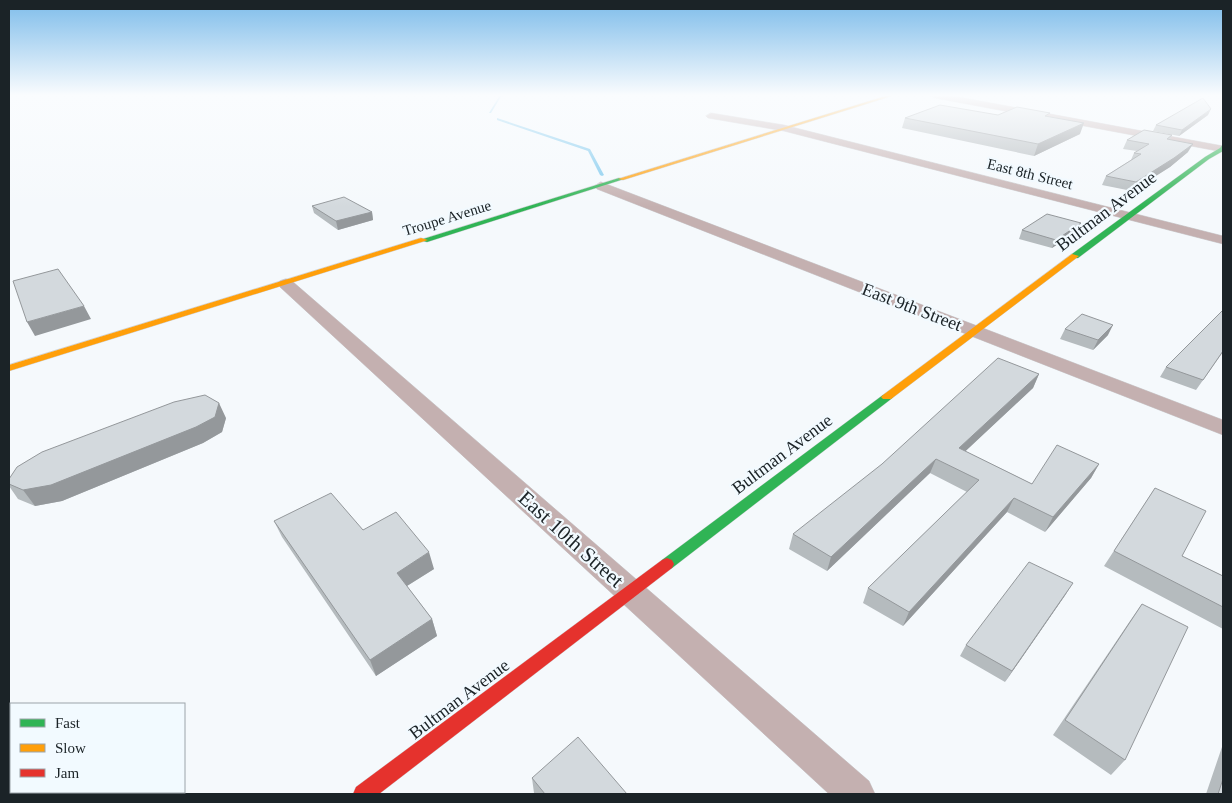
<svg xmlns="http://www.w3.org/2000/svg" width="1232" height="803" font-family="Georgia,serif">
	<rect width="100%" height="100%" fill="#f5f9fc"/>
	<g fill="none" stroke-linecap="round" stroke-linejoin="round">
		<path fill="#7dc8ed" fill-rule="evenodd" d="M500 95H502L491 113H489Z
			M497 118 590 149 604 175 602 176 600 175 588 151 497 120Z"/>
		<g stroke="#cfd2d5" stroke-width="1">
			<path id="street" d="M931 95H948L1223 146V152L935 98Z
				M711 113 784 125 1223 236V244L784 131 708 118 706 116Z
				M601 182 1223 420V435L597 189 595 186Z
				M286 279 292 281 869 781 875 794H829L280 287 278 284 280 281Z"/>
		</g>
		<g stroke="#cfd2d5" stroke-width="1">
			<path id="fast" d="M1223 144V151L1209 159 1078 258H1072V254L1205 157 1220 148Z
				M619 178 624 179 427 242 420 240Z
				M887 394 891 395 893 397 891 399 672 568 667 570 662 568 660 564 662 560 883 395Z"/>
		</g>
		<g stroke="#cfd2d5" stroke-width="1">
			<path id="slow" d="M889 95H895L623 180 618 179Z
				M421 238 428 240 9 371V365Z
				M1072 254 1079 256 891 399H883L881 397 883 395Z"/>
		</g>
		<g stroke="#cfd2d5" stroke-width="1">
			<path id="jam" d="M667 558 672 560 674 564 672 568 379 794H353L356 787 662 560Z"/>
		</g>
		<use href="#street" fill="#c4b0b0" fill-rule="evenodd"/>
		<use href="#fast" fill="#30b455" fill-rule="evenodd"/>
		<use href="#slow" fill="#ff9f0a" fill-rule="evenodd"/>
		<use href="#jam" fill="#e5322d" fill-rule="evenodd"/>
	</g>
	<path fill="#b5bbbe" d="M998 115 1049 116 1080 134 1034 156 902 128 905 118Z
		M1208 115 1179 136 1153 131 1156 125Z
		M1172 135 1170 140 1188 152 1170 167 1132 191 1102 185 1106 176 1131 160 1134 153 1137 151 1123 149 1127 140Z
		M312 206 372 212 373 220 338 230 314 213Z
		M1081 223 1077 231 1052 248 1019 239 1022 230Z
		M1223 310V352L1196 390 1160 377 1166 367Z
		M1065 329 1108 335 1093 350 1060 339Z
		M1039 374 1033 388 965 451 1032 484 1099 464 1091 478 1045 532 1007 512 903 626 863 603 868 588 967 492 930 473 827 571 789 549 793 534Z
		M226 418 222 432 203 443 62 501 35 506 18 499 9 486V479Z
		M1155 488 1182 556 1223 576V629L1104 566Z
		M274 521 363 530 434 569 407 586 432 619 437 636 376 676 282 537Z
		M1066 594 1005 682 960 656 966 645Z
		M1142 604 1125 760 1111 775 1053 735 1130 621Z
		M1223 744V794H1206Z
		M532 778 627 794H536L534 793Z"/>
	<path fill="#94989b" d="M1211 109 1208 115 1179 136 1182 130Z
		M1084 123 1080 134 1034 156 1038 144Z
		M1193 144 1188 152 1170 167 1132 191 1136 182Z
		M372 212 373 220 338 230 336 221Z
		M1081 223 1077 231 1052 248 1056 240Z
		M84 306 91 319 35 336 27 322Z
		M1113 325 1108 335 1093 350 1098 340Z
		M1039 374 1033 388 954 462 959 448Z
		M219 403 226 418 222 432 203 443 62 501 35 506 23 490Z
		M936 459 930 473 827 571 831 557Z
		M1099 464 1091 478 1045 532 1053 517Z
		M1014 498 1007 512 903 626 909 612Z
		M429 552 434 569 402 589 397 573Z
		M1073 583 1066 594 1005 682 1012 671Z
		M432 619 437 636 376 676 370 660Z"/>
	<path fill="#d3d9dd" stroke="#94989b" d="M1203 98 1211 109 1182 130 1156 125Z
		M940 105 998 115 1017 107 1050 113 1045 116 1084 123 1038 144 905 118Z
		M1144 130 1172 135 1167 139 1193 144 1174 158 1136 182 1106 176 1141 154 1134 153 1149 144 1127 140Z
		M344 197 372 212 336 221 312 206Z
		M1047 214 1081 223 1056 240 1022 230Z
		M58 269 84 306 27 322 13 281Z
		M1223 310V351L1203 380 1166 367Z
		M1082 314 1113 325 1098 340 1065 329Z
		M998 358 1039 374 959 448 1032 484 1057 445 1099 464 1053 517 1014 498 909 612 868 588 979 480 936 459 831 557 793 534 882 464Z
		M205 395 219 403 215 417 196 427 51 485 23 490 9 484V479L17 467 42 452 174 402Z
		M1155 488 1206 511 1182 556 1223 576V607L1114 551Z
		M331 493 363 530 396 512 429 552 397 573 432 619 370 660 274 521Z
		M1029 562 1073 583 1012 671 966 645Z
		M1142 604 1188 627 1125 760 1065 720Z
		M578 737 627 794H545L532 778Z
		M1223 779V794H1218Z
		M108 792H109L110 794H104Z"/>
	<linearGradient id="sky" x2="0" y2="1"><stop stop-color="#7dbcea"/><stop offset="0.46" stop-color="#fafcfe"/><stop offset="1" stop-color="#fafcfe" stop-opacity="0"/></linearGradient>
	<rect width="1232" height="207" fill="url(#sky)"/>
	<g text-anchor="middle" stroke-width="4.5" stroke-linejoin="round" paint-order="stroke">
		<g font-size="15" fill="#1b2327" stroke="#f2faff">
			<text transform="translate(1030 174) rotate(14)" y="5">East 8th Street</text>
			<text transform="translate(447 218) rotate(-17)" y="5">Troupe Avenue</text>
		</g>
		<g font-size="18" fill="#1b2327" stroke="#f2faff">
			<text transform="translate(1106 211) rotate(-37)" y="6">Bultman Avenue</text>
			<text transform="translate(912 307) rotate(21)" y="6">East 9th Street</text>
			<text transform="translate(782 454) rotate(-37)" y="6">Bultman Avenue</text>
			<text transform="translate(459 699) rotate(-37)" y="6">Bultman Avenue</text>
		</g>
		<g font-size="21" fill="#1b2327" stroke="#f2faff">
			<text transform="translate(571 539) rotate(42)" y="7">East 10th Street</text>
		</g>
	</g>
	<rect width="1232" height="803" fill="none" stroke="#1b2327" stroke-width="20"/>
	<rect x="10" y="703" width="175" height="90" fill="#f2faff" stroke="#9ca4a9"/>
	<rect x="20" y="719" width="25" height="8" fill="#30b455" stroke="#9ca4a9"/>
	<text x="55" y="728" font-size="15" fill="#1b2327">Fast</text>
	<rect x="20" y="744" width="25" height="8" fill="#ff9f0a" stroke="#9ca4a9"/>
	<text x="55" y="753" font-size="15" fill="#1b2327">Slow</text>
	<rect x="20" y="769" width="25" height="8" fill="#e5322d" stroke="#9ca4a9"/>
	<text x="55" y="778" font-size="15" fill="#1b2327">Jam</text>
</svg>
